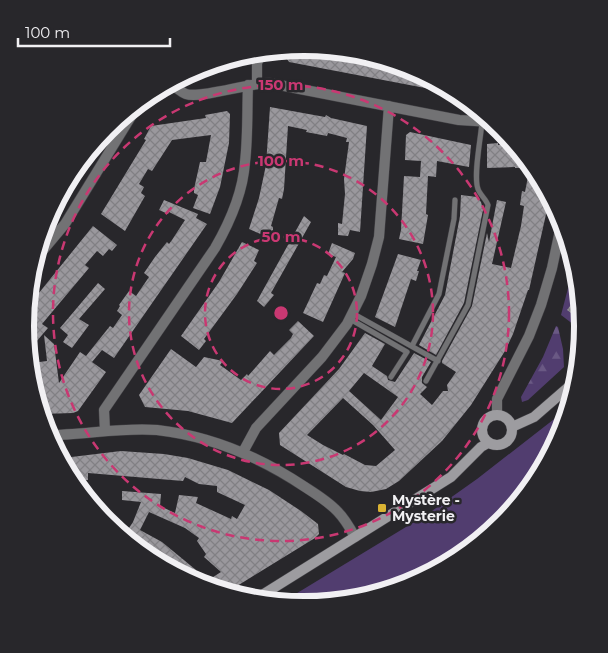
<svg xmlns="http://www.w3.org/2000/svg" width="608" height="653" font-family="Montserrat,sans-serif">
	<defs>
		<pattern id="forest-firs" width="22" height="20" patternUnits="userSpaceOnUse" patternTransform="scale(1.25)"><rect width="22" height="20" fill="#513d6f"/><path d="M5 1l3.5 6h-7zM16 11l3.5 6h-7z" fill="#6a5984"/></pattern>
		<pattern id="building-cross-hatch" width="8" height="8" patternUnits="userSpaceOnUse" patternTransform="scale(1.25)"><rect width="8" height="8" fill="#9a989d"/><path d="M0 0l8 8M0 8l8-8" fill="none" stroke="#818084"/></pattern>
	</defs>
	<rect width="100%" height="100%" fill="#28272b"/>
	<path fill="url(#forest-firs)" d="M556 326 558 327 563 349 564 367 528 400 522 402 521 397 543 357Z"/>
	<path fill="#513d6f" d="M572 273 583 327 582 331 561 315Z
		M567 409 562 434 501 524 411 584 304 605 284 601 429 513 477 479Z"/>
	<path fill="url(#building-cross-hatch)" fill-rule="evenodd" d="M298 49 326 56 327 52 414 71 446 92 289 62 287 59 289 50Z
		M270 107 325 117 326 115 331 118 367 126 360 232 350 230 348 236 338 235V223L342 224 345 194 344 179 349 142H346L347 138 328 133 327 136 306 132 307 130 288 126 284 189 282 199 279 198 271 226 273 227V230L270 238 249 229 259 198 266 165Z
		M227 111 230 114 229 143 220 187 210 214 193 208 198 195 194 193V189L200 162H206L211 135 172 140 152 171 148 169 139 184 144 187 141 193 145 196 125 231 101 214 146 140 144 139 151 126 206 118 205 115Z
		M410 132 471 145 469 167 437 161 436 177 428 176 426 214 428 215 423 244 399 239 401 230 404 176 420 177 421 161 405 160 406 135Z
		M498 143V145L511 144 527 168H515V167L487 168V144Z
		M529 171 549 201 529 290H528L513 334 505 351 471 405 442 441 399 481 386 489 371 492 360 491 346 487 280 445 279 433 339 369 365 333 385 344 372 366 387 376 388 380 395 382 414 353 431 362 422 377V383L427 387 420 394 432 405 443 391H448L447 385 456 372 442 363V361L472 306 487 233 489 242 497 200 506 202 492 264 511 268 521 226 524 206 520 205 522 191 525 192ZM364 373 398 397 381 420 349 391ZM343 398 373 425 395 450 376 466 365 465 344 454 343 455 323 445 307 435Z
		M461 195 477 197 481 202 483 210 464 303 436 355 419 345 445 295 460 216Z
		M164 200 198 214 196 218 207 224 114 358 102 350 92 362 106 372 78 411 73 413 42 414 32 363 47 361 44 335 54 344 59 383 80 352 86 356 110 326 113 328 122 315 117 311 120 306 119 305 129 291 136 296 149 277 144 273 155 257 167 242 169 244 172 240 185 220 169 212 168 214 159 210Z
		M304 216 311 222 271 293 274 295 264 307 257 301Z
		M93 226 117 245 112 251 109 249 103 256 97 251 85 265 89 268 42 324 48 328 30 349 25 326 30 304Z
		M242 242 259 250 254 261 257 263 237 294 204 339 206 341 199 350 181 336 219 282Z
		M332 243 355 253 353 259 342 272 345 273 323 322 303 313 317 283 320 284 324 275 327 276 336 257 328 254Z
		M398 254 421 260 417 271H419L416 281 411 279 395 327 375 317Z
		M98 283 105 289 79 319 89 325 72 348 63 342 68 335 60 328Z
		M577 297V298L582 321 567 310Z
		M298 321 314 336 232 423 188 411 145 407 139 395 171 349 196 367 204 357 223 361 220 365 241 380 247 374 248 376 270 351 274 355 291 338 293 334 289 330Z
		M121 451 164 454 188 458 228 470 269 490 301 511 318 524 319 534 315 538 229 591 197 584 107 524 105 521 106 519 129 528 133 522 141 502 122 500V491L161 494 160 506 175 513 179 495 198 497 196 503 231 519 232 516 237 519 245 505 217 492V486L199 484 185 477 183 481 88 473V480L78 481 63 458ZM149 512 185 528 199 538 197 541 206 554 204 557 221 572 205 582 195 571 196 570 162 542 140 530Z"/>
	<g fill="none" stroke-linecap="round" stroke-linejoin="round">
		<g stroke="#444347" stroke-width="6">
			<path id="lane" d="M352 313 438 361
				M350 319 407 352 391 377
				M412 346 439 294 454 219 455 200
				M426 381 468 305 488 205C486 199 480 195 478 189 473 176 481 137 482 122"/>
		</g>
		<g stroke="#444347" stroke-width="11">
			<path id="street" d="M257 83V63L260 56
				M172 85C177 88 181 92 186 94 200 99 248 83 269 83L459 120 491 122
				M39 255 65 224 135 110
				M497 414V399L529 336 541 305 552 268 562 221
				M105 431 104 410 215 248C230 222 243 192 245 162 248 136 247 110 248 85
				M48 435C84 435 121 427 157 430 211 436 260 457 305 487 316 494 329 502 338 512 345 519 350 528 355 537
				M243 452 256 428 322 357 347 324 361 296 372 264 379 237 389 106"/>
		</g>
		<g stroke="#444347" stroke-width="11">
			<path id="secondary" d="M482 430a15 15 0 1 1 30 0a15 15 0 1 1-30 0Z
				M512 427 534 417 572 384
				M259 597 451 477 481 447 488 443"/>
		</g>
		<use href="#lane" stroke="#727274" stroke-width="5"/>
		<use href="#street" stroke="#727274" stroke-width="10"/>
		<use href="#secondary" stroke="#9d9ca0" stroke-width="10"/>
	</g>
	<g fill="none" stroke="#c93872" stroke-width="2.5" stroke-dasharray="9 6">
		<circle cx="281" cy="313" r="76"/>
		<circle cx="281" cy="313" r="152"/>
		<circle cx="281" cy="313" r="228"/>
	</g>
	<rect fill="#dab333" stroke="#28272b" stroke-width="2" x="377" y="503" width="10" height="10" rx="2.5"/>
	<g text-anchor="middle" stroke-width="5" stroke-linejoin="round" paint-order="stroke">
		<g font-size="14" font-weight="bold" fill="#f1f0f3" stroke="#28272b" text-anchor="start">
			<text x="392" y="505">Mystère -<tspan x="392" dy="16">Mysterie</tspan></text>
		</g>
	</g>
	<path d="M0 0H608V653H0ZM34 326a270 270 0 1 1 540 0a270 270 0 1 1-540 0Z" fill="#28272b" fill-rule="evenodd"/>
	<path fill="none" stroke="#f1f0f3" stroke-width="6" d="M34 326a270 270 0 1 1 540 0a270 270 0 1 1-540 0Z"/>
	<circle cx="281" cy="313" r="8" fill="#c93872" stroke="#28272b" stroke-width="2.5"/>
	<g font-size="15" text-anchor="middle" font-weight="bold" fill="#c93872" stroke="#28272b" stroke-width="5" stroke-linejoin="round" paint-order="stroke">
		<text x="281" y="90">150 m</text>
		<text x="281" y="166">100 m</text>
		<text x="281" y="242">50 m</text>
	</g>
	<path d="M18 38v8h152v-8" fill="none" stroke="#f1f0f3" stroke-width="2.5"/>
	<text x="25" y="38" font-size="15" fill="#f1f0f3" stroke="#28272b" stroke-width="4" paint-order="stroke">100 m</text>
</svg>
